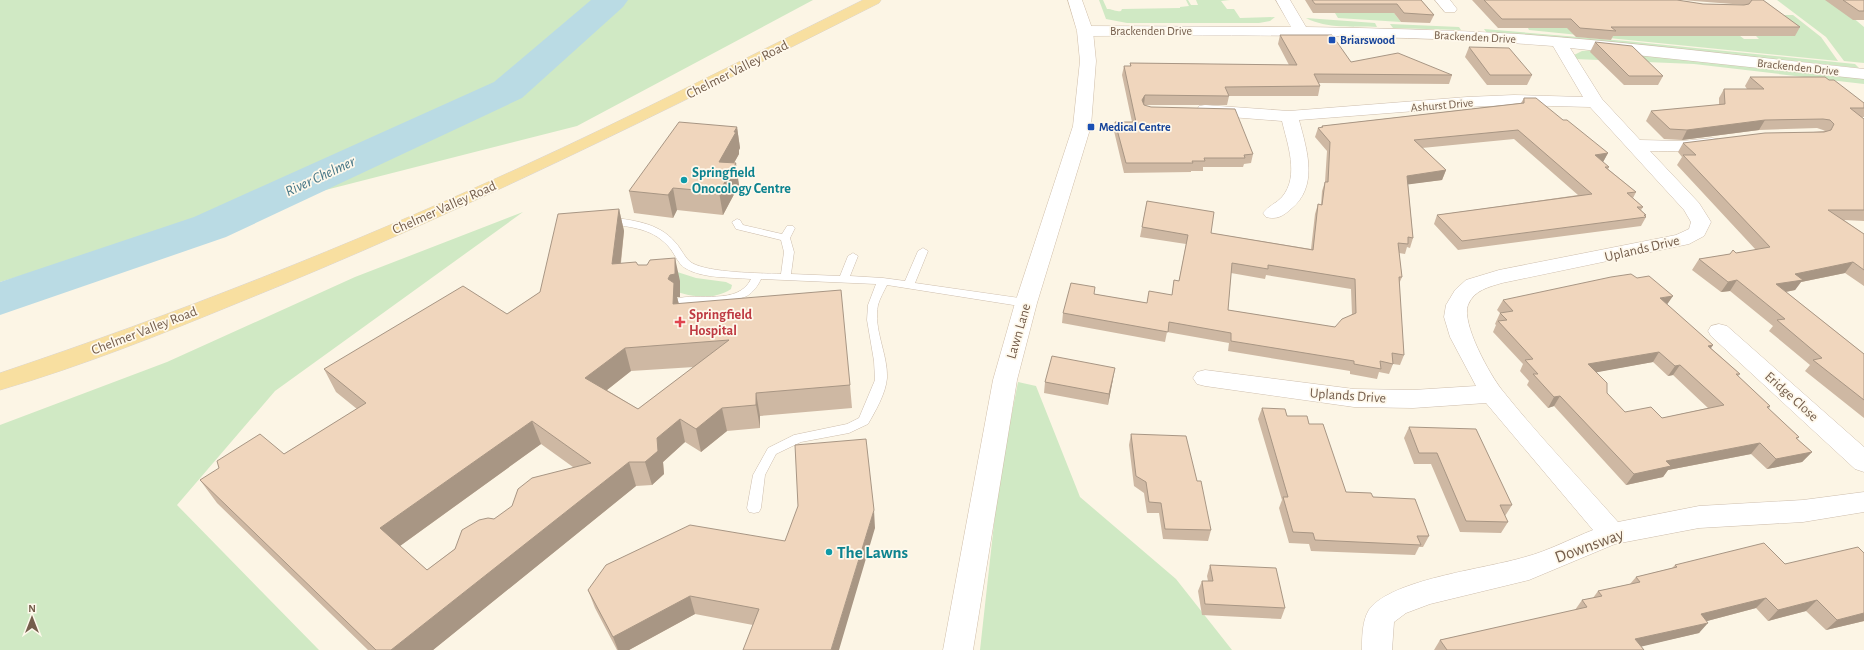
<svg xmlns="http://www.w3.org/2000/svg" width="1864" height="650" font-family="'Alegreya Sans',sans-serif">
	<rect width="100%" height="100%" fill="#fcf5e5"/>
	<path fill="#d0e9c4" d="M0 0H813L577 126 196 223 0 282Z
		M1099 0H1103L1107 9C1113 9 1115 12 1121 11L1122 9 1180 8V7L1189 6 1186 0H1188L1191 5H1198L1196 0H1230L1221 1 1227 9H1234L1240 18 1275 17 1270 21 1259 23H1127L1106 19Z
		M1528 0 1722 22 1744 39H1759L1756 36H1766L1753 25 1768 36H1794L1778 15H1793L1821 37 1838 61 1529 30 1528 28H1540Z
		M1777 0H1832L1864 27V63L1844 61 1826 37Z
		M1335 13H1394L1401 22 1338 18Z
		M1306 18 1375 23 1377 27C1354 26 1327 29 1306 18Z
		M1390 24 1459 27 1461 30 1393 28Z
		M1484 29 1626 41 1855 64 1859 68 1647 46 1487 33Z
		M1595 50 1864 78V84L1694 64 1575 59 1572 56 1582 51Z
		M523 212 275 391 177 505 319 650H0V425L167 362 355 277Z
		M671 270 696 278 726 282 732 285 731 289C710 303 682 295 661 286Z
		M1018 382 1036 386 1080 497 1176 579 1232 650H980L999 479Z"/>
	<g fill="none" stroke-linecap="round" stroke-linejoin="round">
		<path fill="#badbe4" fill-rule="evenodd" d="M591 0H628L623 7 522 98 226 237 0 315V282L194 217 494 82Z"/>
		<g stroke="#cdbdac" stroke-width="1">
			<path id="lane" d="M607 217C631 220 658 222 675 242 681 248 685 259 692 263 710 273 759 273 781 274L784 252 781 240 736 229 732 222 737 219 740 220 743 225 782 234 787 226H793L795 228 790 238 794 252 791 274 840 276 848 256 853 253 858 256 850 276 883 278 905 281 918 251 923 248 928 251 915 283 1026 299 1031 303 1026 307 887 285C884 291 880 298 878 305 873 329 888 354 887 378 886 393 875 412 868 424L849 433 801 442 776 454 765 475 761 508 759 512 754 513 749 512 747 508 753 475 768 448 794 435 847 424 859 418 875 380 874 361 867 320 868 305 876 284 761 279C758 286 753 292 747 296 735 301 681 311 674 301L675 299C698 292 738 306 751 279 730 277 703 279 685 268 678 264 674 252 668 246 650 226 627 228 604 222L602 220 604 218Z"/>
		</g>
		<g stroke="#cdbdac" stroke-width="1">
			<path id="street" d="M1276 0H1290L1306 27C1377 28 1447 30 1518 34 1634 42 1749 57 1864 69V79L1570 48 1602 99 1640 140 1682 141 1712 138 1718 139 1721 143 1718 147C1696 152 1673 151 1650 151L1699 203 1711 222 1704 236 1689 244 1502 283C1489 287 1474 290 1468 305 1461 323 1490 375 1502 390 1538 435 1579 478 1618 522L1699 506 1803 500 1864 492V512L1803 522 1699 528 1615 544 1529 580 1430 604 1406 613 1394 622 1392 650H1362C1362 637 1362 616 1372 606 1400 578 1485 569 1525 557 1548 551 1570 539 1593 530L1486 403 1413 408 1354 407 1205 386 1197 384 1193 378 1197 372 1205 370 1354 389 1413 390 1476 386 1450 337 1444 317 1446 305 1455 290 1466 280 1499 270 1676 235 1689 229 1691 222 1684 210 1590 107 1514 105 1467 107 1299 120C1307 150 1319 186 1291 209 1283 216 1277 220 1266 217L1263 213C1268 206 1277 203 1282 197 1300 176 1287 143 1282 121L1205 115 1199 114 1197 110 1199 106 1205 105 1289 111 1467 97 1514 95 1583 97 1553 46C1398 34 1241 35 1085 36L1080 34 1077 31 1080 28 1085 26 1291 27Z
				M1435 0H1450L1457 9 1455 12H1445Z
				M1719 324 1727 326 1864 447V472L1855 469 1711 336 1708 331 1711 326Z"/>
		</g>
		<g stroke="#d0bea9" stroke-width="1">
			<path id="secondary" d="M1068 0H1082L1093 31 1096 61 1091 126 1037 303 1017 380 973 650H943L993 380 1015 303 1073 126 1080 61 1077 31Z"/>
		</g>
		<g stroke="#dbd5d0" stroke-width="1">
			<path id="primary" d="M863 0H881L879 3C669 109 459 214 240 302 162 334 82 366 0 390V373C176 314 349 246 519 168 635 115 748 57 863 0Z"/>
		</g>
		<use href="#lane" fill="#fff" fill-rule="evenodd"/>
		<use href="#street" fill="#fff" fill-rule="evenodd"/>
		<use href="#secondary" fill="#fff" fill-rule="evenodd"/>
		<use href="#primary" fill="#f8dfa0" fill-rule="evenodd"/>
	</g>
	<path fill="#ceb8a3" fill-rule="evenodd" d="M1305 0H1421L1434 15 1430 23 1401 22 1394 13H1313Z
		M1472 0H1677L1703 4 1745 5 1682 0H1763L1800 27 1795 36H1613L1611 40 1576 37 1567 28H1498Z
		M1825 0H1864V20H1853Z
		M1280 35 1351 62 1452 75 1449 84 1319 83 1320 86 1318 96H1229L1227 105H1144L1253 154 1251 163 1244 164 1243 167H1203V171H1191V172L1124 173 1114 131 1115 122H1132L1122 75 1124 66H1130V63L1289 65 1278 44Z
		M1595 42 1663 76 1658 85H1624L1590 52Z
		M1469 47 1532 75 1527 85H1487L1465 57Z
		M1750 77 1829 80 1864 103V117H1862L1864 119V221L1844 220 1864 234V286L1845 273 1801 282 1795 290 1786 292 1864 354V418L1805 371 1810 365 1769 331 1773 326 1730 291 1721 292 1692 270 1699 259 1756 250 1677 165 1682 157 1678 152 1683 143 1825 131 1823 130 1817 128 1759 130 1682 140 1664 139 1646 121 1651 111 1719 105V98L1724 89H1747L1745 86Z
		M1524 98 1563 120 1608 153 1603 162 1609 167 1608 169 1636 192 1633 198 1643 207 1641 210 1646 215V217L1641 226 1458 250 1434 224 1437 215 1578 195 1514 139 1422 148 1446 170 1442 180 1408 184 1413 238 1410 248 1407 247 1405 254 1399 253 1402 277 1399 284 1404 355 1400 365 1393 364 1389 374 1379 372 1377 379 1350 374V371L1228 351 1229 343 1167 332 1165 342 1062 323 1063 313 1094 294 1147 303 1172 295 1174 280 1179 281 1186 244 1140 237 1147 201 1211 233 1311 249 1315 214 1318 204 1321 205 1322 191 1325 182 1327 151 1315 137 1318 128 1321 127 1322 126 1521 103ZM1231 273 1265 279 1266 275 1351 289 1352 314 1335 327 1228 310Z
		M737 127 740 148 739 150V154L734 163 739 185 723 215 677 210 673 218 634 213 629 191Z
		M619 209 624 231 621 263 638 265 680 281V297H677L679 304 850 385 852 408 760 416V428L727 431 701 452 685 442 663 462 664 474 652 485 636 486 433 650H368L217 503 200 480 284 454 357 409 336 392 324 369 507 314 540 292ZM694 367 638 409 607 390 631 371ZM541 444 573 467 494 519 427 570 400 546Z
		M1503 300 1667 305 1713 345 1711 348 1740 374 1738 376 1770 406 1769 409 1799 437 1797 439 1812 452 1802 462 1767 469 1751 454 1668 470 1663 477 1626 485 1554 406 1548 408 1527 385 1529 381 1520 371 1523 364 1493 332 1496 325 1495 324 1500 313 1497 310ZM1653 362 1668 376 1673 375 1708 408 1662 418 1625 412 1607 393 1596 372Z
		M1113 379 1108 405 1044 393 1045 382Z
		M1262 408 1287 416 1309 424 1346 492 1373 497 1429 536 1423 547H1419L1415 555 1311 551 1309 544 1289 543 1279 508 1282 500 1258 419Z
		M1409 427 1512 505 1505 516 1508 522 1501 533 1460 532 1431 464H1414L1404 438Z
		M1131 434 1197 481 1211 530 1208 541 1163 539 1159 513H1147L1144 493 1134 486 1129 445Z
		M875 528 753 625 695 614 629 650H617L595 608 588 590 785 541Z
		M1864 553V621L1826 630 1806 611 1768 621 1756 608 1707 621 1699 633 1641 646 1644 650H1434L1440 640 1575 610 1582 600 1593 598 1598 591 1630 584 1636 577 1672 568 1675 565 1785 564Z
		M1210 565 1285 608 1281 619 1202 615 1198 591 1202 581H1208L1207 576Z"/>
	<path fill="#a89684" d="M1145 95 1144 105 1142 100Z
		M1765 120 1759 130 1682 140 1687 130Z
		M737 127 740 148 739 150V154L722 184 719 162Z
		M1608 153 1603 162 1595 155Z
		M736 163 739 185 723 215 719 192Z
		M1446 170 1442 180 1404 185 1407 176Z
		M673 188 677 210 673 218 668 195Z
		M619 209 624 231 618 286 612 264Z
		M675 258 680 281V297H677L679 305 678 327 668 279Z
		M1853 262 1845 273 1801 282 1795 290 1769 295 1776 284 1795 274Z
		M1737 280 1730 291 1721 292 1728 282Z
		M1673 296 1666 306 1660 298Z
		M1713 345 1706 355 1708 346Z
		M625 348 631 371 593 401 585 378Z
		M1659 352 1653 362 1582 375 1588 364Z
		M1680 365 1673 375 1668 376 1675 366Z
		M1115 368 1113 379 1108 405 1109 394Z
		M756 393 760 416V428L756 405Z
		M1560 396 1554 406 1548 408 1554 397Z
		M722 408 727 431 701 452 696 429Z
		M680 419 685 442 663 462 664 474 652 485 645 462 657 438Z
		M532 421 541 444 393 551 380 528Z
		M1760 443 1751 454 1668 470 1663 477 1626 485 1634 474 1666 461Z
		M1812 452 1802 462 1767 469 1776 459Z
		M629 462 636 486 433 650H391Z
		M874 510 875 528 839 650H831Z
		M690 596 695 614 629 650H618L613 637Z
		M1766 598 1756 608 1692 625 1701 614Z
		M1817 600 1806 611 1768 621 1778 610Z
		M1864 613V621L1826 630 1837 620Z
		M1708 623 1699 633 1627 650 1635 639Z"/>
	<path fill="#f0d6bd" stroke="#a89684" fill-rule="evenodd" d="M1312 0H1421L1434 15 1404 13 1397 4H1315Z
		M1484 0H1677L1703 4 1744 5 1749 4 1752 0H1763L1800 27H1611L1616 31 1580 28 1571 19H1502Z
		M1843 0H1864V11H1859Z
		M1280 35H1332L1351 62 1398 53 1452 75 1314 74 1320 86 1225 87 1229 96 1145 95 1142 100 1144 105 1151 107 1235 109 1253 154 1244 155 1245 158H1204L1205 161H1192L1193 163H1126L1115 122H1136L1124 66H1131L1130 63 1297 65Z
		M1595 42 1632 46 1663 76H1629Z
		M1469 47 1509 48 1532 75H1490Z
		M1750 77H1825L1829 80H1834L1864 103V108H1850L1864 119V210H1828L1864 234V270L1853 262 1795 274 1803 280 1776 284 1864 354V400L1813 360 1822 358 1777 320 1785 319 1737 280 1728 282 1699 259 1730 254 1733 250 1736 253 1770 247 1683 155H1696L1683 143 1765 133 1824 132 1831 130 1834 124 1830 120 1823 119 1765 120 1687 130 1670 129 1651 111 1725 104 1724 89H1764Z
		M1524 98H1536L1563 120H1567L1608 153 1595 155 1609 167H1605L1636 192 1627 193 1643 207H1637L1646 215H1644L1646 217 1462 241 1437 215 1592 194 1518 130 1414 140 1446 170 1407 176 1413 238 1408 237V244L1398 243 1402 277H1399L1404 355 1392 353 1393 364 1380 361 1381 369 1354 364V361L1231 341V333L1169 322 1168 332 1063 313 1071 283 1095 287 1094 294 1147 303 1149 291 1172 295 1174 280 1179 281 1188 235 1142 227 1147 201 1214 212 1211 233 1313 250 1318 204 1322 205 1325 182H1328L1330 142 1318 128 1323 127 1322 126 1524 103ZM1232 263 1268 269V265L1355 279 1356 313 1342 319 1335 327 1228 310Z
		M679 122 737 127 734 132H736L719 162 736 163 719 192 673 188 668 195 629 191Z
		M619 209 612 264 636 262 638 265H647L650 260 675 258V274L670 275 668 279 674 283 673 304 841 290 850 385 756 393V405L722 408 696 429 680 419 657 438 658 451 645 462H629L391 650H376L200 480 219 468 217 461 260 434 284 454 366 403 324 369 463 286 507 314 540 292 558 214ZM729 340 638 409 585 378 625 348ZM532 421 591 463 532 478 518 489 512 506 494 519 488 518 479 520 462 530 455 549 427 570 380 528Z
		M1631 274 1637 278 1649 276 1673 296 1660 298 1713 345 1708 346 1740 374H1736L1770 406 1767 407 1799 437 1796 438 1812 452 1776 459 1760 443 1666 461 1671 466 1634 474 1560 396 1554 397 1533 374H1538L1525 360 1533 359 1498 321 1507 320 1500 313 1513 311 1503 300 1611 277ZM1659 352 1675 366 1680 365 1724 405 1662 418 1651 407 1625 412 1607 393V383L1588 364Z
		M1052 356 1115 368 1109 394 1045 382Z
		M1262 408 1285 409 1287 416H1307L1309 424H1323L1346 492 1371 493 1373 497 1415 499 1429 536H1417L1421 545 1315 540 1313 533 1293 532 1283 497H1288Z
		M1409 427 1476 429 1512 505H1500L1508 522 1466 521 1437 453H1419Z
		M1131 434 1186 436 1197 481H1201L1211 530 1165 529 1161 503 1149 502 1146 482 1136 476Z
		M866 439 874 510 831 650H743L759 609 690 596 613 637 588 590 606 565 690 525 785 541 798 506 795 445Z
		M1764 543 1785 564 1858 547 1864 553V613L1837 620 1817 600 1778 610 1766 598 1701 614 1708 623 1635 639 1644 650H1447L1440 640 1587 607 1582 600 1602 596 1598 591 1640 582 1636 577 1677 567 1675 565Z
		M1210 565 1276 568 1285 608 1205 604 1202 581H1213Z"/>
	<g fill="#1a4fb4" stroke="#fef8eb" stroke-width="1.5">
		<rect x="1328" y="36" width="8" height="8" rx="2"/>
		<rect x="1087" y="123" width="8" height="8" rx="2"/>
	</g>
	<g fill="#0f9aa8" stroke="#fef8eb" stroke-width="1.5">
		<circle cx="684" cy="180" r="4"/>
		<circle cx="829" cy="552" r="4"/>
	</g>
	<path fill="#e0444e" stroke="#fef8eb" stroke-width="1.5" d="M678 316h4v4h4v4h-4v4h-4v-4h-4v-4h4z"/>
	<g text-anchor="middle" stroke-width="3.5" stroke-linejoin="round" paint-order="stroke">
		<g font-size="12" fill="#745d4b" stroke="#fef8eb">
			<text x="1151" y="35">Brackenden Drive</text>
			<text transform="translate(1475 37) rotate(3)" y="4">Brackenden Drive</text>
			<text transform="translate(1798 67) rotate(6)" y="4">Brackenden Drive</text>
			<text transform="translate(1442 105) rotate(-5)" y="4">Ashurst Drive</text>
		</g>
		<g font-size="12" font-weight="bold" fill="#164399" stroke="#fef8eb" text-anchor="start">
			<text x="1340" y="44">Briarswood</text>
			<text x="1099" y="131">Medical Centre</text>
		</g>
		<g font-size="14" fill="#745d4b" stroke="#fef8eb">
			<text transform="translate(737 69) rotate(-27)" y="5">Chelmer Valley Road</text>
			<text transform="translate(444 207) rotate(-24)" y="5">Chelmer Valley Road</text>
			<text transform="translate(1642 248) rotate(-13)" y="5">Uplands Drive</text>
			<text transform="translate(144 330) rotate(-21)" y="5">Chelmer Valley Road</text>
			<text transform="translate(1018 331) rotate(-74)" y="5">Lawn Lane</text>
			<text transform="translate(1348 395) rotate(4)" y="5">Uplands Drive</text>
			<text transform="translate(1792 396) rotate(42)" y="5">Eridge Close</text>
		</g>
		<g font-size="14" font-weight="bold" fill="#0d838f" stroke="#fef8eb" text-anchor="start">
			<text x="692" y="177">Springfield<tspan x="692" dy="16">Onocology Centre</tspan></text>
		</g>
		<g font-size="14" font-weight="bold" fill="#be3a42" stroke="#fef8eb" text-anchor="start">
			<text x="689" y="319">Springfield<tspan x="689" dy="16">Hospital</tspan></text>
		</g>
		<g font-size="15" font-style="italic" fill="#467686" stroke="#fef8eb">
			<text transform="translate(320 176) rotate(-25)" y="5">River Chelmer</text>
		</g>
		<g font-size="17" fill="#745d4b" stroke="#fef8eb">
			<text transform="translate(1589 545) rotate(-20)" y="6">Downsway</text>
		</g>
		<g font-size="17" font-weight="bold" fill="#0d838f" stroke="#fef8eb" text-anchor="start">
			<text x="837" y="558">The Lawns</text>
		</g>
	</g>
	<g transform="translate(32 618)" stroke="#fef8eb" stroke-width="3" paint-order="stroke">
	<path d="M0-3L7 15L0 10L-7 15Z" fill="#745d4b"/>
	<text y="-6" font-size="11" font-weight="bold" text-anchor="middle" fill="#745d4b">N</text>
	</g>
</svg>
